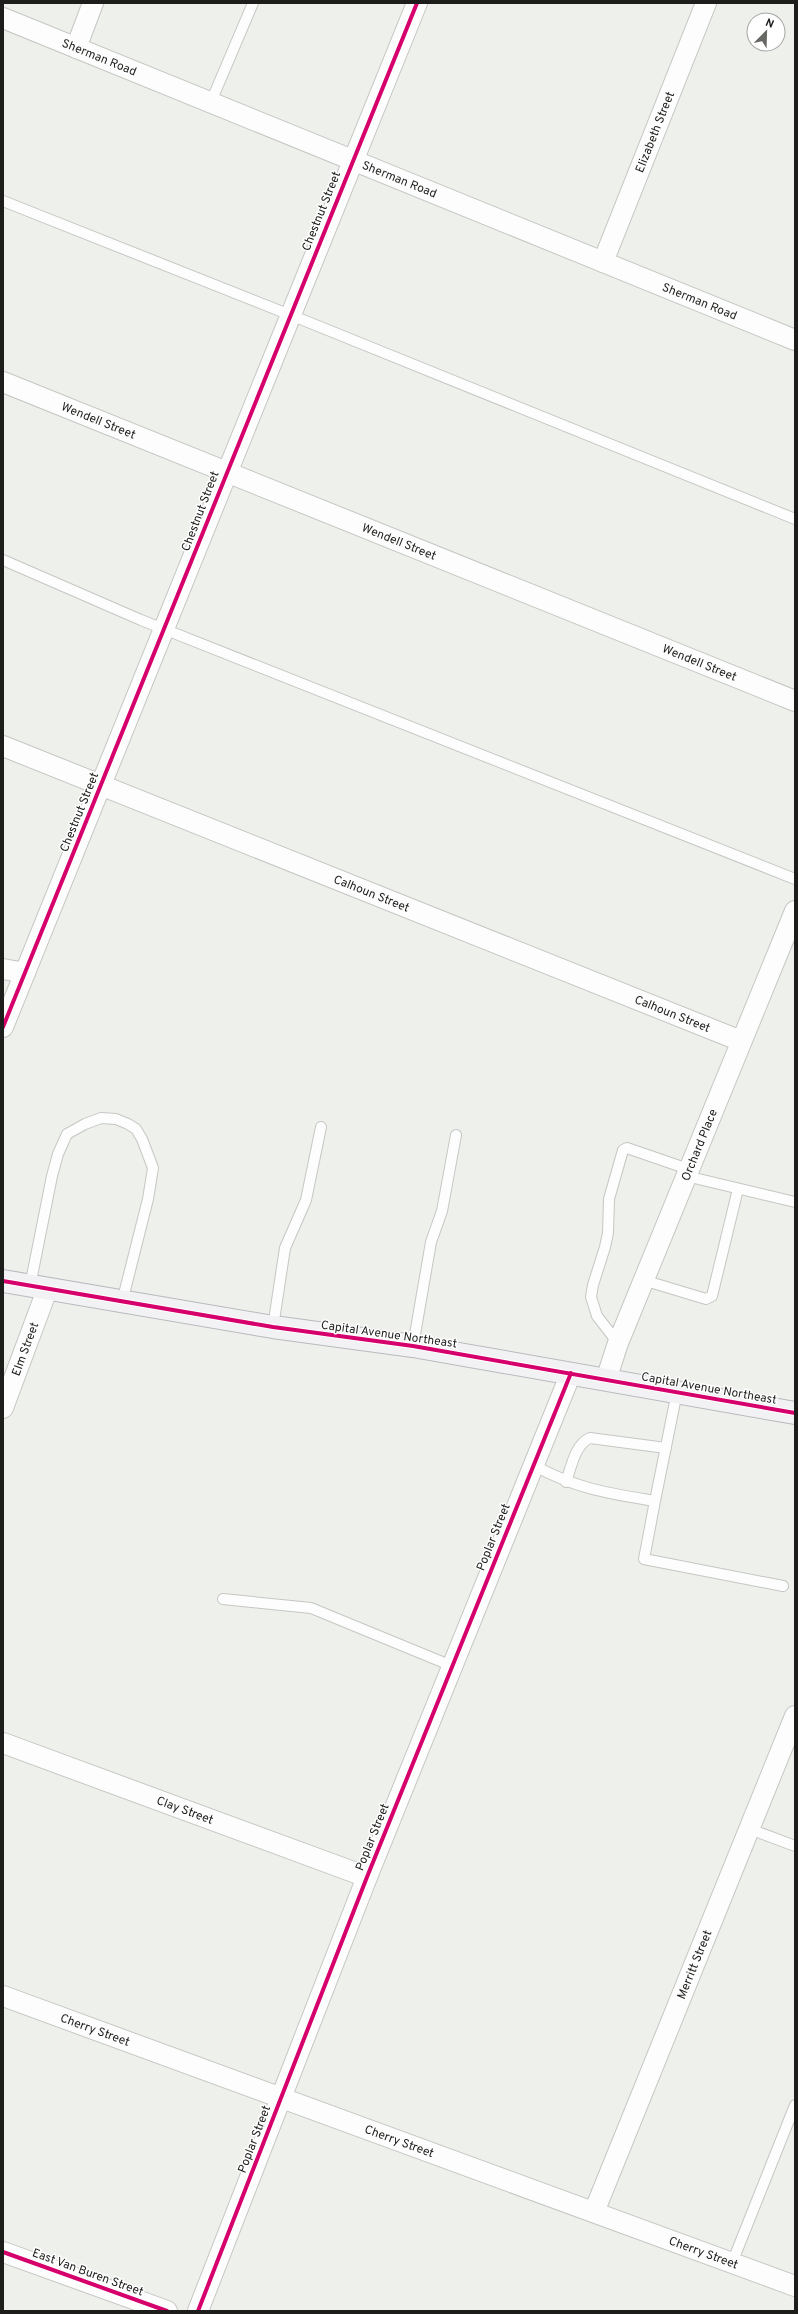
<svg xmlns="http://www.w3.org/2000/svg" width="798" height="2314" font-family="Overpass,sans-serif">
	<rect width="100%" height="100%" fill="#eef0eb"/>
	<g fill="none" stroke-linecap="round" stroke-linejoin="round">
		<g stroke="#c6c7c4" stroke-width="12">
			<path id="service" d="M210 104 253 3
				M3 201 313 324 795 519
				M3 560 141 620 795 879
				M686 1176 795 1202
				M643 1280 706 1299 712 1296 738 1189
				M30 1286 52 1176 58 1154 67 1134 85 1124 101 1118 116 1119 128 1124 136 1129 142 1139 153 1168 148 1199 122 1302
				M273 1327 285 1248 306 1200 321 1127
				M618 1343 597 1316 591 1297 593 1285 605 1247 608 1233 609 1199 623 1150 627 1148 688 1169
				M413 1346 431 1242 442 1211 456 1135
				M533 1465C577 1489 607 1493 655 1501L677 1392
				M566 1482C571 1468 575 1444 590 1438L666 1448
				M655 1501 644 1559 783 1586
				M223 1599 311 1608 452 1666
				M750 1829 795 1846
				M732 2263 795 2105"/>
		</g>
		<g stroke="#c6c7c4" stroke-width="22">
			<g id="minor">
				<path id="s1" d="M3 18 795 340"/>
				<path d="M76 48 93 3"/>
				<path id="s2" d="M603 262 706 3"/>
				<path id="s3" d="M3 382 795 701"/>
				<path id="s4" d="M3 746 741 1041"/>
				<path d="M3 969 25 973"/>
				<path d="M3 1027 417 3"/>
				<path id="s5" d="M606 1380 618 1343 795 911"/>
				<path id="s6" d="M3 1408 47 1290"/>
				<path id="s7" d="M3 1743 367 1877"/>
				<path id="s8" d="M3 1996 795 2286"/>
				<path id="s9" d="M594 2212 795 1716"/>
				<path d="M3 2252 167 2311"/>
				<path d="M198 2311 367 1877 571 1373"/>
			</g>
		</g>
		<g stroke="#bab9be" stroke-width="24">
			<path id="primary" d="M3 1281 273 1327 413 1346 795 1413"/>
		</g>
		<use href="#service" stroke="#fcfdfc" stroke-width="10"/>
		<use href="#minor" stroke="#fcfdfc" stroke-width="20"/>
		<use href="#primary" stroke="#f2f2f5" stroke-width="22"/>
		<g stroke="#fff" stroke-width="6">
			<path id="cycleway" d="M3 1027 417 3
				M3 1281 273 1327 413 1346 795 1413
				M3 2252 167 2311
				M198 2311 367 1877 571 1373"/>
		</g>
		<use href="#cycleway" stroke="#d6006c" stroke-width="4"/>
	</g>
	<g text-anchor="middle" stroke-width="3" stroke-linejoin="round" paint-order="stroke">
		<g font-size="12" fill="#1d1e1b" stroke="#fff">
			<text dy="4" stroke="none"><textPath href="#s1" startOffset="104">Sherman Road</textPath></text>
			<text dy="4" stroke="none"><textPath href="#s2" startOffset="140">Elizabeth Street</textPath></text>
			<text dy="4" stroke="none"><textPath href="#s1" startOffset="428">Sherman Road</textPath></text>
			<text transform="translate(321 211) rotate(-68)" y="4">Chestnut Street</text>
			<text dy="4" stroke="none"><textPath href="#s1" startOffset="752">Sherman Road</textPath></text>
			<text dy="4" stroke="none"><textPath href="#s3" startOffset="103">Wendell Street</textPath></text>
			<text transform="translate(200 511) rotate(-69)" y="4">Chestnut Street</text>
			<text dy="4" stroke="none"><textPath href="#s3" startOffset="427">Wendell Street</textPath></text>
			<text dy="4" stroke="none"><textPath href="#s3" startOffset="751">Wendell Street</textPath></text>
			<text transform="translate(79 812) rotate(-68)" y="4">Chestnut Street</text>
			<text dy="4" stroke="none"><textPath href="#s4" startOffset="397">Calhoun Street</textPath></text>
			<text dy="4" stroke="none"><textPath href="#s4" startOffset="721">Calhoun Street</textPath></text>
			<text dy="4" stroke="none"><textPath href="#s5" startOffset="253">Orchard Place</textPath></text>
			<text transform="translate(389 1334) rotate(8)" y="4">Capital Avenue Northeast</text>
			<text dy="4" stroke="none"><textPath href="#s6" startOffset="63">Elm Street</textPath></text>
			<text transform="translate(709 1388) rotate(10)" y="4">Capital Avenue Northeast</text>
			<text transform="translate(493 1537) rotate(-68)" y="4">Poplar Street</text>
			<text dy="4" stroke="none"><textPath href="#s7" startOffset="194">Clay Street</textPath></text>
			<text transform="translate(372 1837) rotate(-68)" y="4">Poplar Street</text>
			<text dy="4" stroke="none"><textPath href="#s9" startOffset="267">Merritt Street</textPath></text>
			<text dy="4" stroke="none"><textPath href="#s8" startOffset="98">Cherry Street</textPath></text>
			<text transform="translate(254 2139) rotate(-69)" y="4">Poplar Street</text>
			<text dy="4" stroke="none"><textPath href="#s8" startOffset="422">Cherry Street</textPath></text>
			<text dy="4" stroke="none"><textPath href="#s8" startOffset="746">Cherry Street</textPath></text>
			<text transform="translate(88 2272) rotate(20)" y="4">East Van Buren Street</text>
		</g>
	</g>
	<rect width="798" height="2314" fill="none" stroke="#1d1e1b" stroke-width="8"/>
	<g transform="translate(766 32) rotate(23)"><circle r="19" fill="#ffffff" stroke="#a5a5a4"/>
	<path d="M0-3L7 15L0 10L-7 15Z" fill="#666864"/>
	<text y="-6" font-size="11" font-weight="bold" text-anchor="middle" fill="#1d1e1b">N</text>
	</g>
</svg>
